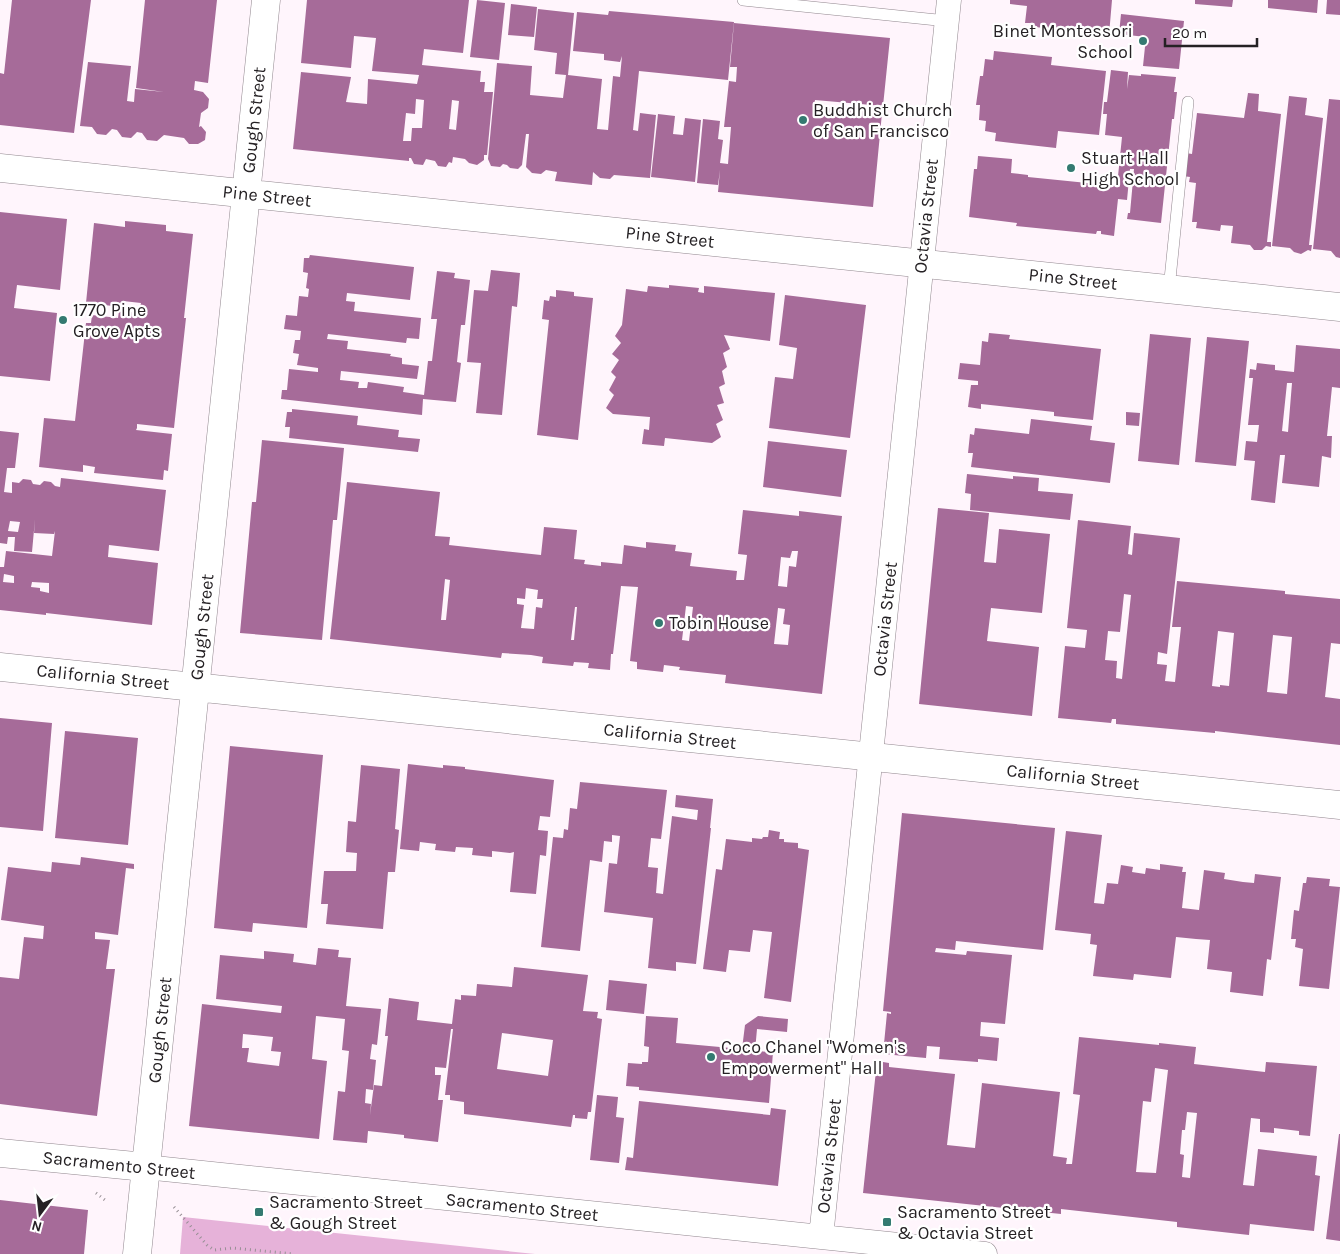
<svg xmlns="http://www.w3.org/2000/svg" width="1340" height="1254" font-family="Karla,sans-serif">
	<rect width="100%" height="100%" fill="#fff5fc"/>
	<path fill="#e6b2d9" d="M183 1217 535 1254H180Z"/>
	<path fill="#a66b99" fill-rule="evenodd" d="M12 0H91L74 133 0 125V73L4 74Z
		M145 0H217L208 83 195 81 194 90 203 92 209 99 208 108 201 113 199 127 201 126 206 132 205 140 198 144H189L184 138 164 135 157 141 147 140 142 133 137 132 131 138 122 137 117 130 112 129 106 135 97 134 92 127 80 126 88 62 131 66 127 101 134 102 135 89 164 92 136 88Z
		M307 0H469L463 53 424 49 422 65 481 71 480 82H485L484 92H493L487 155H484V160L477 165 469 163 465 159 453 157 452 163 449 162 446 167 438 166 435 161 426 159 423 165 414 164 411 158H409V161L293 149 301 72 351 77 346 102 367 104 368 79 417 84 419 75 372 71 376 38 354 36 351 68 301 63ZM416 99 424 100 422 128H412L411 141H403L406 113 415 114ZM452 100 459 101 456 130 449 129Z
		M477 0 505 3 499 60 470 57Z
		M1010 0H1112L1109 35 1035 27 1034 29 1029 28 1030 23H1025L1027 6 1010 4Z
		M1195 0H1233L1232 7 1195 4Z
		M1268 0H1318L1317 13 1268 8Z
		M1327 0H1340V15L1326 14Z
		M511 4 537 7 534 37 508 35Z
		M538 9 574 13 568 75 602 79 597 129 608 130 613 76 620 77 622 56 620 62 604 60V54L573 51 577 12 608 15 609 11 734 22 728 80 639 71 633 130 638 131 640 113 656 115 650 178 614 175 610 179 600 178 593 172 592 185 555 181 557 172 546 170 541 174 532 173 526 167 529 134H526L522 165 518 169 510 168 507 165 503 164 500 167 491 166 488 159 497 63 532 66 530 95 563 98 566 75 555 74 557 53 534 50Z
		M1121 14 1184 21 1179 69 1143 66 1146 37 1119 34Z
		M734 23 890 38 883 106 815 100 814 107 882 113 873 207 718 192 720 170 718 185 697 183 703 119 720 121 718 139 723 140 720 163 728 164 731 127H724L729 81 736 82 737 67H730Z
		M994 51 1052 57 1051 65 1106 71 1099 135 1058 131 1056 148 995 141 996 133 985 131 986 121 979 120 980 105H976L980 76H983L985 59 993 60Z
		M1111 70 1128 72 1127 89 1129 75 1141 76V74L1176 77 1174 92H1177L1174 119H1172L1161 223 1127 219 1128 213H1130L1134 169H1130L1127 200 1118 199 1114 236 1101 234V231H1097L1096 234 1016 226 1017 223 969 217 974 169H977L978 156 1012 159 1011 173 1028 175V177L1117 186 1122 137 1105 135 1107 114H1103L1104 102H1107Z
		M1248 93 1259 94 1258 111 1281 114 1267 242H1271V247L1266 246 1262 250H1254L1250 245 1231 243 1233 226 1221 225 1220 231 1196 228 1197 222H1192L1196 183 1189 182 1190 177 1183 176 1186 153 1192 154 1197 113 1244 118Z
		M1289 96 1307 98 1305 115 1323 118 1309 245H1312L1311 251 1308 250 1301 254 1294 252 1290 248 1272 246Z
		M1329 99 1340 100V258L1336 257 1331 251 1313 249Z
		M658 114 675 116 673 134 683 135 685 118 701 120 695 182 651 177Z
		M0 212 67 219 60 290 17 285 14 308 57 313 50 381 0 376Z
		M125 221 166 225V231L193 234 184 318H186L174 428 137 424V428L136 430 172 434 168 471 164 470 163 480 94 473 95 467 83 465V472L39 467 44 418 75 421 86 323H91L92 315 118 318 119 311 139 313 141 303 123 301 122 307 86 303 94 223 125 227Z
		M310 255 414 267 410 300 347 293 346 301 355 302 354 311 421 318 419 339 407 338 406 343 328 334 327 339 348 341 347 349 391 354 390 356 402 358V364L419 366 417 379 341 371 340 380 359 382 358 388H367L368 382 404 387 403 392 424 395 428 361H432L437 319H431L437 271 455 273 454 278 470 280 465 325H461L457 362 461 363 456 402 423 399 422 415 281 399 282 390H287L289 369 318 372V368L297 365 299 354 293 353 295 340H300L301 331 284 329 286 315 297 316 299 296 308 297 309 289 306 288 308 273 303 272 304 258H309Z
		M491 270 520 273 517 307 512 306 502 415 476 413 481 363 467 362 474 290 488 291Z
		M669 285 699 288 698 292 704 293V286L775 293 770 341 724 335 730 349 723 353 727 367 722 371 725 384 719 387 724 403 717 405 723 420 716 424 721 437 712 443 665 438 664 446 642 444 644 429 649 430 650 417 613 414 606 408 614 395 609 390 616 377 611 372 619 360 612 354 621 343 615 336 622 325 626 289 647 292 648 286 669 288Z
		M556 290 574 292V296L593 298 578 440 537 435 549 320 542 319 544 300 549 301 550 296 556 297Z
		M785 295 866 305 850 438 769 428 775 377 793 379 797 348 779 345Z
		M989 333 1010 335 1009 339 1101 349 1093 420 1054 416V412L981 404V409L968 407 971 385H978V381L958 379 960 363 980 365 982 341 988 342Z
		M1150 334 1191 338 1179 465 1138 461Z
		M1207 337 1249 341 1236 466 1195 462Z
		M1296 345 1340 349V388L1332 387 1327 436H1332L1331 458 1322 456 1319 487 1282 483 1285 455H1280L1275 503 1251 500 1255 461 1244 460 1246 441 1257 442 1259 425H1248L1253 378H1249L1250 369 1256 370 1257 363 1275 365V370L1294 372ZM1287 383H1292L1288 432 1282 431Z
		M292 409 358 416 357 425 399 430 398 437 420 439 418 452 289 438 290 427H285L287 412H292Z
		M1126 412 1140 413 1139 426 1126 425Z
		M1031 419 1092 426 1090 440 1115 443 1110 483 971 467 973 453H968L970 434 974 435 975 428 1029 434Z
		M0 431 19 433 15 468H7L4 492 12 493V482L19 483 23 479 31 480 33 484 40 485 44 481 51 482 55 486 60 487 61 478 166 490 159 551 109 545 108 557 158 563 152 625 46 613V615L0 610V567H4L6 551 52 556 55 531 54 534 34 533 35 519 32 552 14 551 15 537H8L7 544 0 543ZM10 521 20 522 18 532 8 531ZM4 574 14 576V583L3 582ZM32 582 49 583V593L40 591V588L31 587Z
		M262 440 344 448 337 520H333L322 640 240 633 252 502H256Z
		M768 441 847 450 841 497 763 487Z
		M967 474 1013 479V476L1039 478 1038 491 1073 494 1070 520 970 510 971 494 965 493Z
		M347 482 440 492 435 536 450 537 449 545 541 555 544 527 577 530 574 559 585 560 584 564 601 566V562L622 564 624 545 646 548V542L676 545 675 551 692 553 690 566 737 571 736 580H744L747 555 738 554 743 510 799 516V511L842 516 822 694 725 683 726 675 679 670 680 667 664 665 663 672 637 669V662L630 661 638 587 621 586 613 654H611L610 670 588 668 589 663 574 662 573 666 542 663 543 657 531 655 502 653 501 658 330 639ZM792 551H798L796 567 789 566 787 587 778 586 781 557 790 558ZM445 579 450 580 446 620H441ZM526 588 538 590 537 599H543L542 608 536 607 534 629 521 628 524 605 517 604V598L525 599ZM686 606 693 607 689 641 682 640ZM575 607H577L574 640H571ZM778 608 785 609 783 624 790 625 788 645 774 644Z
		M938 508 989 513 984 562 996 563 999 529 1050 534 1042 613 991 608 987 641 1039 647 1032 716 919 704Z
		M1078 520 1131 526 1128 554 1132 555 1134 533 1180 538 1167 654 1158 652 1157 664 1167 665 1165 681 1175 682 1181 627H1172L1177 581 1285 591V594L1340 599V644L1331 643 1325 697 1340 699V745L1215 731V733L1116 724V719H1112L1111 723 1058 718 1065 646 1085 648 1087 630 1067 628ZM1124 594 1131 595 1122 679 1116 678 1117 661 1105 660 1108 631 1120 632ZM1218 631 1234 633 1229 686 1220 685V687L1212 686ZM1273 635 1292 637 1287 694 1267 692Z
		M0 718 52 723 43 831 0 827Z
		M65 731 138 738 128 845 55 838Z
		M230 746 323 755 307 928 253 923 252 932 214 928Z
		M408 764 443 768V765L465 767V769L554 780 550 817 540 816 538 830 548 831 546 856 540 855 536 894 510 892 514 852 510 853 492 851V857L472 855 473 848 456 847 455 852 435 850 436 844 420 842 419 851 400 849Z
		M361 765 400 769 395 829 399 830 395 872H388L383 929 326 924 328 904H321L324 871H356L357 853 346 852 348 821 356 822Z
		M580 782 667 790 661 839 651 838 648 867 658 868 656 893 663 894 672 816 697 820 698 810 675 807 676 795 713 799 710 828H711L696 964 676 962V971L648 968 653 918 604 912 609 863 617 864 620 836 612 835V842L604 841 602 862 590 860 580 951 541 947 553 837 563 838 564 829 568 830 570 808 577 809Z
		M902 813 1055 828 1043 950 956 941 955 950 936 948 935 952 966 955 967 951 1012 955 1005 1024 981 1022 980 1036 999 1038 997 1061 978 1059V1062L939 1059 940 1047 927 1046 926 1058 883 1054 887 1013 891 1014V1012L883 1011Z
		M769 830 780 832 779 839H784V842L798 843V848L809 850 791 1002 764 998 772 932 753 930 750 952 729 950 726 972 703 969 716 869 722 870 726 839 752 842V838L762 839 763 837H768Z
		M1066 831 1102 835 1094 903 1104 904 1107 883 1118 884 1121 865 1133 867 1132 872 1145 874 1146 868 1160 870V864L1183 867 1182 872H1186L1182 908 1199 910 1204 870 1225 873 1224 879 1243 882 1254 883 1255 874 1281 877 1271 960 1267 959 1263 996 1230 992 1232 972 1207 969 1210 940 1196 939 1176 937 1171 978 1134 974 1133 980 1093 976 1097 945 1090 944 1091 934 1055 930Z
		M81 857 134 864V869L126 868 118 935 95 932V939L110 940 106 969H115L97 1116 0 1104V977L19 979 24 937 43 939 44 926 1 920 8 867 51 872 52 862 80 865Z
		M1307 877 1330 879 1329 886 1340 887 1329 989 1299 986 1303 949 1295 947 1296 939H1291L1294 910 1299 911 1303 883H1306Z
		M318 948 339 950 338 957 351 958 346 1006 381 1009 377 1045 372 1044 370 1059 376 1060 373 1090 366 1089 365 1103 371 1104 370 1115 374 1085 382 1086 388 1036H385L389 998 419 1002 417 1020 452 1024 455 999 461 1000V995L476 996 477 984 512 987 514 967 588 975 583 1011 598 1012 597 1018 602 1019 591 1112H588L587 1119 575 1118V1115H573L571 1127 464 1114V1102L450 1100V1095H445L453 1029H451L446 1068 435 1067V1075H441L438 1100H443L438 1142 404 1138V1135L368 1131 367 1143 333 1140 338 1091 345 1092 349 1051 342 1050 345 1019 316 1016 312 1059 327 1061 319 1139 189 1126 202 1004 281 1013 282 1006 216 999 220 955 264 959V951L294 954 293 962 316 965ZM502 1033 553 1040 548 1076 497 1069ZM243 1034 273 1037 271 1051 281 1052 279 1066 247 1062 249 1048H242Z
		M609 980 647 984 644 1014 606 1010Z
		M646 1016 678 1018 676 1043 742 1049 745 1025 758 1016 788 1019 787 1032 757 1029 755 1051 773 1052 769 1103 639 1090V1087L626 1086 628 1063 642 1064V1062H648L649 1047 644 1046Z
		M1079 1037 1159 1045V1043L1196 1047 1194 1064 1265 1072 1266 1062 1317 1066 1310 1136 1299 1135V1131L1274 1128V1133L1260 1132V1119L1251 1118 1243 1185 1254 1186 1258 1149 1317 1156 1315 1175 1320 1176 1314 1231 1250 1224 1249 1235 1177 1227V1222L1061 1209V1214L863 1193 877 1061 889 1063V1067L955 1074 947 1145 975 1148 982 1083 1060 1092 1053 1156 1067 1158 1066 1164H1072L1080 1095 1073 1094ZM1155 1068 1168 1070 1156 1173 1136 1172 1143 1101 1151 1102ZM1187 1112 1197 1113 1190 1178 1182 1177 1184 1155 1180 1154 1182 1130H1185Z
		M597 1095 618 1097 616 1117 624 1118 619 1163 590 1160Z
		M639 1101 770 1115 771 1108 786 1110 778 1186 625 1170 627 1157 633 1158Z
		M1339 1134H1340V1241L1326 1239Z
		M0 1200 88 1210 84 1254H0Z"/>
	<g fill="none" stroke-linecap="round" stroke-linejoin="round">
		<g stroke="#91878e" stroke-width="12">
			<path id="service" d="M743 0 947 21
				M1169 289 1188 102"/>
		</g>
		<g stroke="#91878e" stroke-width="25">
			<path id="minor" d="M145 1167 985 1254
				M821 1237 949 0"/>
		</g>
		<g stroke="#91878e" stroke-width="29">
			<path id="tertiary" d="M0 667 1340 805
				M0 1153 145 1167
				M137 1254 246 194"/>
		</g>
		<g stroke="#91878e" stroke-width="29">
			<path id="secondary" d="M0 168 1340 307
				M246 194 266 0"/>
		</g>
		<path stroke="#968f94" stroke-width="3" stroke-dasharray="1 4" stroke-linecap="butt" d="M96 1193 105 1200
			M174 1207 207 1245 214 1250 233 1248 294 1254"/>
		<use href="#service" stroke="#fff" stroke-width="11"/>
		<use href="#minor" stroke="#fff" stroke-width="24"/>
		<use href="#tertiary" stroke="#fff" stroke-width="28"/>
		<use href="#secondary" stroke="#fff" stroke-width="28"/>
	</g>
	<g fill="#347a71" stroke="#fff" stroke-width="2">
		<circle cx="1143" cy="41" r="5"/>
		<circle cx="803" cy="120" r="5"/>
		<circle cx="1071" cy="168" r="5"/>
		<circle cx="63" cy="320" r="5"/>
		<circle cx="659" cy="623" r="5"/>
		<circle cx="711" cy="1057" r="5"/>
		<rect x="254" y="1207" width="10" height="10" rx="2.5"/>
		<rect x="882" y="1217" width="10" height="10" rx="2.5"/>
	</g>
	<g text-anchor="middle" stroke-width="4.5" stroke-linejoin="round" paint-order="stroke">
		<g font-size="18" fill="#252124" stroke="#fff" text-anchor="start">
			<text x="1133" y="37" text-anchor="end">Binet Montessori<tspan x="1133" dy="21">School</tspan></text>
			<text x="813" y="116">Buddhist Church<tspan x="813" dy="21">of San Francisco</tspan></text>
			<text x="1081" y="164">Stuart Hall<tspan x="1081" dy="21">High School</tspan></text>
			<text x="73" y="316">1770 Pine<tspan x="73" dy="21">Grove Apts</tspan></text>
			<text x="669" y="629">Tobin House</text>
			<text x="721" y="1053">Coco Chanel "Women's<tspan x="721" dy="21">Empowerment" Hall</tspan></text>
			<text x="269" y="1208">Sacramento Street<tspan x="269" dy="21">&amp; Gough Street</tspan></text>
			<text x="897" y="1218">Sacramento Street<tspan x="897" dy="21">&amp; Octavia Street</tspan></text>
		</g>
		<g font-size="18" fill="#252124" stroke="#fff">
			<text transform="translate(254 120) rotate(-84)" y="6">Gough Street</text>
			<text transform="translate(267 196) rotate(6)" y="6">Pine Street</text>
			<text transform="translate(926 216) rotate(-84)" y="6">Octavia Street</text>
			<text transform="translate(670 237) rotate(6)" y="6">Pine Street</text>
			<text transform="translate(1073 279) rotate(6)" y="6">Pine Street</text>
			<text transform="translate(885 619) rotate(-84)" y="6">Octavia Street</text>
			<text transform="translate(202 627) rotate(-84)" y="6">Gough Street</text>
			<text transform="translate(103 677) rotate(6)" y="6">California Street</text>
			<text transform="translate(670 736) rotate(6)" y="6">California Street</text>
			<text transform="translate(1073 777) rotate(6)" y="6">California Street</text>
			<text transform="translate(160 1030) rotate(-84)" y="6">Gough Street</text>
			<text transform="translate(829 1156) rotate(-84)" y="6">Octavia Street</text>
			<text transform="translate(119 1165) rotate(6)" y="6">Sacramento Street</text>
			<text transform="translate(522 1207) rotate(6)" y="6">Sacramento Street</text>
		</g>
	</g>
	<g transform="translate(40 1214) rotate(195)" stroke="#ffffff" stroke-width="4" paint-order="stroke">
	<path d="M0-4L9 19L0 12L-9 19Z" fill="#252124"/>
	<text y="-8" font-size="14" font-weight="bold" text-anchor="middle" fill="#252124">N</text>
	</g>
	<path d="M1165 38v8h92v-8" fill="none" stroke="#252124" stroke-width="2.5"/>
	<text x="1172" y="38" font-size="15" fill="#252124" stroke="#ffffff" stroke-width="4" paint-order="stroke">20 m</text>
</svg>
